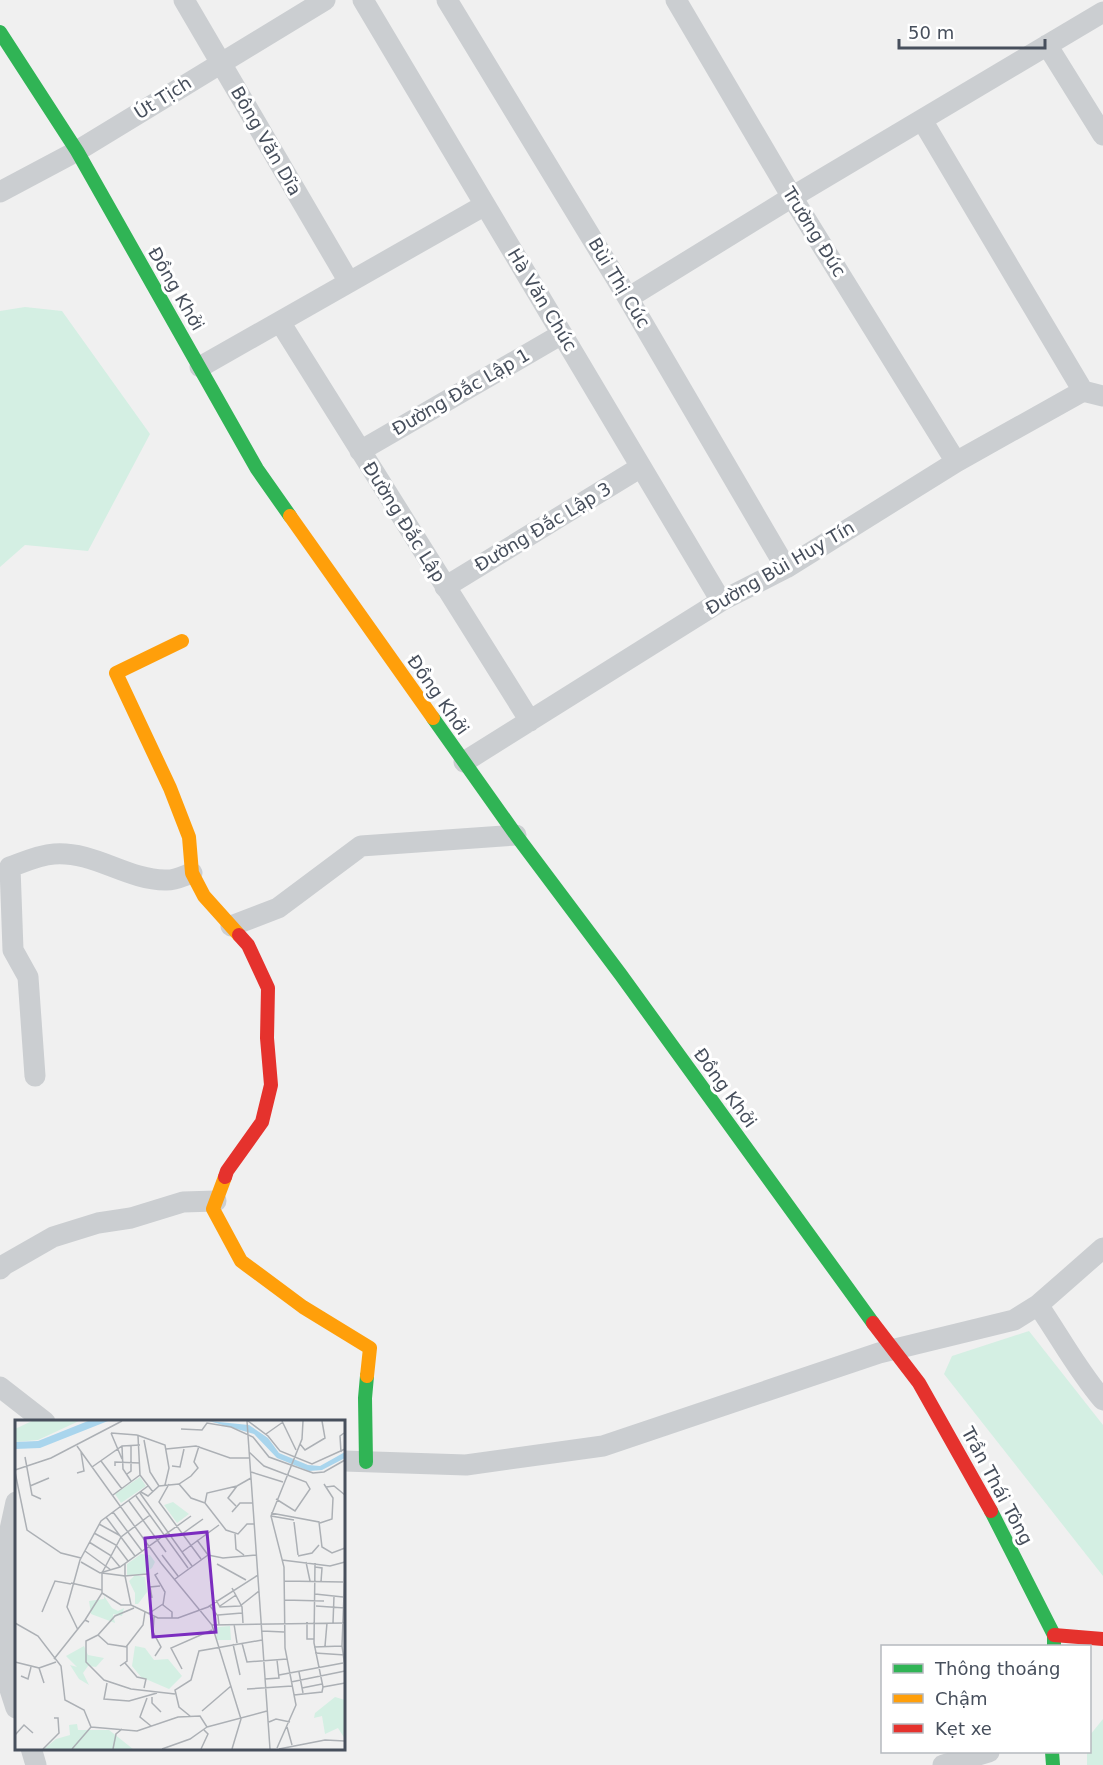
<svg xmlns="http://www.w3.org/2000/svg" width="1103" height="1765" font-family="'DejaVu Sans',sans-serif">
	<rect width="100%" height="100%" fill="#f0f0f0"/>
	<path fill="#d4efe3" d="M25 307 62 311 150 434 88 551 25 545 0 567V311Z
		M1029 1331 1103 1425V1576L944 1374 952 1356Z
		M1103 1719V1765H1087V1752H1090V1735Z"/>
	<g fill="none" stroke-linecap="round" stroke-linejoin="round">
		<path stroke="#cbced1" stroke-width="21" d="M184 0 349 282
			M363 0 721 601
			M447 0 628 298 786 568
			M676 0 792 197 956 462
			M1047 45 1103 135
			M922 120 1083 391
			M0 192 77 151 325 0
			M628 298 792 197 1103 12
			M280 322 530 721
			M200 367 485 205
			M360 451 562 334
			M445 587 641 467
			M464 762 721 601 786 568 956 462 1083 391 1103 396
			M231 926 278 908 361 846 516 835
			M35 1076 28 977 13 950 10 867C24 862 39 855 54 854 94 851 127 880 165 880 174 881 183 876 192 873
			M0 1269 4 1265 53 1237 98 1223 131 1218 183 1202 216 1201
			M1038 1305C1060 1337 1078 1371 1103 1400
			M0 1387 45 1422
			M344 1461 466 1465 603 1446 879 1353 1014 1320 1038 1305 1103 1248
			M16 1502 7 1543 5 1674 16 1708
			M31 1748 36 1765
			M943 1765 989 1752"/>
		<path stroke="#30b455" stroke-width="14" d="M0 32 77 151 257 469 290 516
			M433 718 516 835 621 975 873 1323
			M366 1462 365 1398 367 1376
			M991 1511 1054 1635V1646
			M1052 1752 1053 1765"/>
		<path stroke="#ff9f0a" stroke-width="14" d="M290 516 433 718
			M182 641 116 673 170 788 189 837 192 873 204 896 239 935
			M225 1177 213 1209 241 1261 303 1307 370 1348 367 1376"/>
		<path stroke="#e5322d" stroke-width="14" d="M225 1177 227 1171 262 1122 271 1085 267 1038 268 988 248 945 239 935
			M873 1323 919 1383 991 1511
			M1054 1635 1103 1639"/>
	</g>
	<g text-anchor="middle" stroke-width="6" stroke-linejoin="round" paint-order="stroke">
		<g font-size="18" fill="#474f5c" stroke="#fff">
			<text transform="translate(163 98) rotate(-32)" y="6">Út Tịch</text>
			<text transform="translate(266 141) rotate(60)" y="6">Bông Văn Dĩa</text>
			<text transform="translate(814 232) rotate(58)" y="6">Trường Đúc</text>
			<text transform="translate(619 283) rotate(59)" y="6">Bùi Thị Cúc</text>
			<text transform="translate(176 289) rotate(60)" y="6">Đồng Khởi</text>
			<text transform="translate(542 300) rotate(59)" y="6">Hà Văn Chúc</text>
			<text transform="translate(461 392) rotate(-30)" y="6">Đường Đắc Lập 1</text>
			<text transform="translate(404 522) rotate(58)" y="6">Đường Đắc Lập</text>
			<text transform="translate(543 527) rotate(-31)" y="6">Đường Đắc Lập 3</text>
			<text transform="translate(780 568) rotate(-30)" y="6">Đường Bùi Huy Tín</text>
			<text transform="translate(438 695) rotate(55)" y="6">Đồng Khởi</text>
			<text transform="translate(725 1088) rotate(54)" y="6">Đồng Khởi</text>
			<text transform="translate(997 1486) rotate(62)" y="6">Trần Thái Tông</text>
		</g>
	</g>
	<g transform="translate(15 1420)">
		<rect width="330" height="330" fill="#f0f0f0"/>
		<path d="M17 1H64L23 20 0 22V9ZM125 57 131 66 106 83 100 74ZM158 82 174 94 162 103 149 85ZM126 134 135 135 140 142 137 148 129 154 112 155V144ZM120 155 130 157 132 172 123 184H120V173L114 161ZM89 176 97 188 103 191 109 188 107 196 98 194 100 203 76 194 74 181 89 179ZM215 206 216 220H201L202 207ZM69 226 73 235 89 238 81 247 73 246 68 253 74 265 64 259 55 245 62 247 51 236ZM120 226 130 228 139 240 153 239 167 256 154 269 126 257 117 246ZM320 277 330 280V319L323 308 310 314 307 296 299 298 300 293ZM62 304 63 310H94L118 329H29L41 319 55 315 54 305Z" fill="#d4efe3"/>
		<path d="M73 1H93L25 28 0 29V22L23 21ZM194 1 234 5 253 18 264 33 293 45 305 46 330 32V38L307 50 294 51 262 38 239 14Z" fill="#a9d5ed"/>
		<path fill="none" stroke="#acb0b5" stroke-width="1.5" d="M232 1 255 329M233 1 253 16 265 31 297 44 330 29M267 1 281 30M166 9 187 10 192 3 216 7 238 17 254 37 298 53 309 52 330 40M96 13 107 39M96 13 122 15M251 14 268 2M122 15 150 25 154 48 150 65M123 16 125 55 138 72M129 20 135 52 144 66M285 24 290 30 310 18 307 1M62 26 146 143 197 205 226 299 217 329M107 26 108 49 116 61M151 29 181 26 215 38H234M234 32 249 46 291 62 295 69 280 91 261 79M326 32 325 16 329 13M10 37 17 75 26 79M86 41 107 69M100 46V42L125 43M157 46 165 47 169 29M77 47 107 26 125 25M0 50 36 38 107 1M0 52 12 110 46 133 66 138M236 52 268 62M62 53 69 51 66 32M112 54 116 51V25M154 64 144 82 186 139M164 64 176 78 190 83 192 73 222 66 236 58M15 66 34 58M311 67 319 66 330 75M126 72 133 76 144 66 164 64 176 56 183 48 179 42 184 26M125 73 177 146M98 75 125 55M121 76 173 148M114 81 151 132M190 83 211 110 223 114 232 104H239M221 86 213 78 222 66M98 92 127 131M217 92 225 83H238M256 93 304 102 307 127 317 133 330 128M256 96 279 100M91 97 120 136M279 102 283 135M305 103 317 99 318 78 309 64M84 104 104 115M79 113 101 125 113 141M167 114 188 99M220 114 221 129 229 135M182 120 193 135M74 122 95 135 105 147M70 131 96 150M167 132 204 105M147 135 163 156M283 136 297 133 304 125M267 140 315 146 330 142M66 142 85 153 105 147 176 96M291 142 295 161M300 143 299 223 308 267M110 144V156L132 154M202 144 231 160M300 147 307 148 306 162M330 149 327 226 330 247M87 153 110 156 116 185 143 198H163L193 187 243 155M87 153 106 117 135 95M143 153 140 155 150 172 148 185 157 192V198M160 159 193 135 208 138 242 135M269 161 328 162M56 163 87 170M217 168 227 187 228 203M87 173 106 185H116M300 174 328 177M137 178 135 167 145 166M201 180 205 187 225 186 244 171M269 180 309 181M195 186 203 196 204 205M205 186 221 175M301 186 330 188M27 192 40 161 56 164M133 194 148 184M203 195 227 193M139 197 138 212 146 227 140 236M70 200 87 173V153M292 202V219H299M0 203 23 216 46 246 50 280 69 290 76 307M318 203 319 176M219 204 222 223M197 205 330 203M63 210 52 187 65 140 86 101 133 66M247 211 269 212M83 215 71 221V242L89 260 116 269 160 274M227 223 232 242 272 239M218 224 225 255M310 226 312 203M111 227 128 205 130 192M299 227 327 226M300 233 330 235M39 239 70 200 74 202M0 242 24 248 29 263M110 243 122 257 131 259 129 268M105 246 112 241V227L93 224 83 215 100 196 119 188M24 248 41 242M167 249 156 228 197 210M284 252 288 273M264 255 328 243M6 256 13 259 16 247M250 259 264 258 262 240M276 262 330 251M92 263 89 279 114 281 142 273M308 267 330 263M287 268 307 264M232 269 277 266M279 275 307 272 308 267M137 277V283L146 292M132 278 125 297 136 306M187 291 216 266M175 296 164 287 160 270 176 260 184 231 247 220M254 302 261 299 275 302M76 307 122 311 163 297 185 296 192 307M192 307 252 291M272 307 277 325M0 315 9 305 18 313M262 328 281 285 270 228 269 147 256 96 287 19 288 1M28 329 44 313 43 298H39M57 329 76 307M98 329 101 314 107 309M147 329 175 319 192 307M186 329 193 314 189 310M264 329 310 320 330 321"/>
		<path fill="#7b2cbf" fill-opacity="0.15" stroke="#7b2cbf" stroke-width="3" d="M192 112 201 212 138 217 130 118Z"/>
		<rect width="330" height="330" fill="none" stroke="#474f5c" stroke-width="3"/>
	</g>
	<rect x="881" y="1645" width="210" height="108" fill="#ffffff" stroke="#b5b9be" stroke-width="1.5"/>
	<rect x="893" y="1664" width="30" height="9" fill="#30b455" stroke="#b5b9be" stroke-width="1.5"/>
	<text x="935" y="1675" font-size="18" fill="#474f5c">Thông thoáng</text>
	<rect x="893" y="1694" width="30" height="9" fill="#ff9f0a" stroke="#b5b9be" stroke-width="1.5"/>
	<text x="935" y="1705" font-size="18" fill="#474f5c">Chậm</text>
	<rect x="893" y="1724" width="30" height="9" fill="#e5322d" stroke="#b5b9be" stroke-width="1.5"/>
	<text x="935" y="1735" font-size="18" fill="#474f5c">Kẹt xe</text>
	<path d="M899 39v9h146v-9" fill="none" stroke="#474f5c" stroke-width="3"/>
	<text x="908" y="39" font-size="18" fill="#474f5c" stroke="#ffffff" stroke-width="4.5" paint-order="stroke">50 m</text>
</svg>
